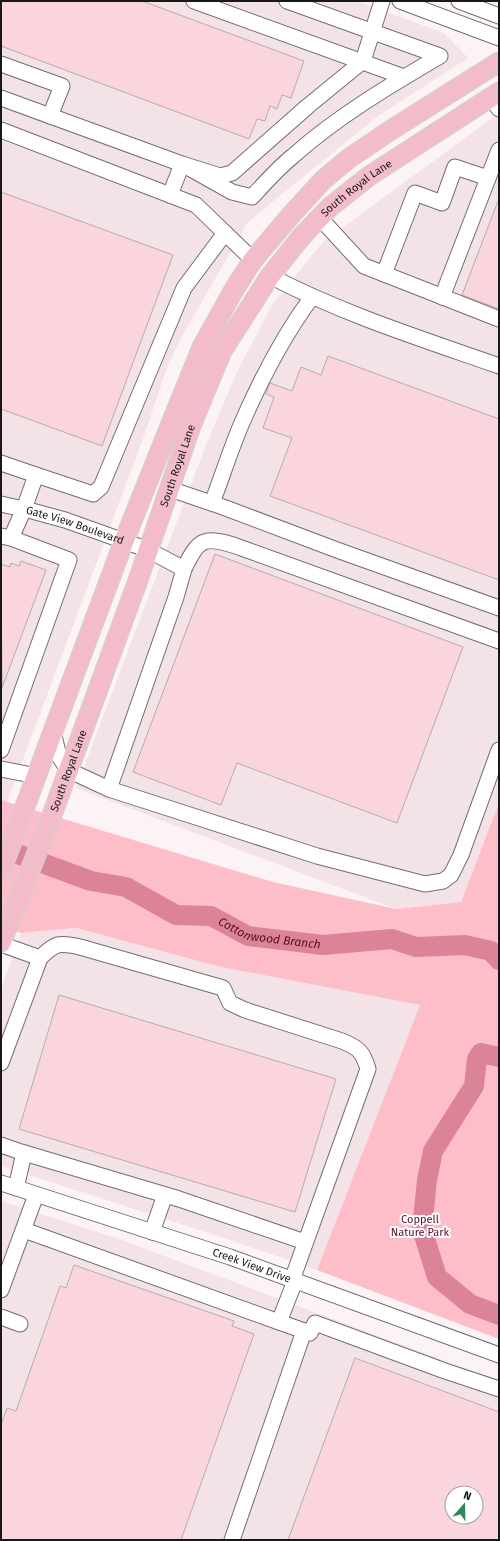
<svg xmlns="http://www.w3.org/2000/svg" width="500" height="1541" font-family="'Fira Sans',sans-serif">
	<rect width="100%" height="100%" fill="#fbf3f4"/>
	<path fill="#f4e3e6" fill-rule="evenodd" d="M1 1H357L444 33 468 58 378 116 248 222 183 334 166 370 143 439 7 802 1 800Z
		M499 113V803L461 902 396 909 76 788 206 445 237 372 273 303 323 242Z
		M76 928 221 967 420 1005 317 1270 224 1238 1 1166V989L21 933Z
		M1 1201 119 1239 499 1381V1540H1ZM452 1493H476V1517H452Z"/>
	<path fill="#fdbeca" d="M1 800 273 882 396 909 461 902 499 803V1339L317 1270 420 1005 221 967 76 928 21 933 1 924Z"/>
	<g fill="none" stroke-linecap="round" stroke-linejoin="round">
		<g stroke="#db8497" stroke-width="20">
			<path id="s1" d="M1 848 91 881 126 887 176 915 211 916 248 936 323 945 392 939 416 947 465 945 491 951 499 960"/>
			<path d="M499 1057 481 1053 477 1059 474 1086 433 1151 427 1180 422 1229 437 1277 470 1304 499 1315"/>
		</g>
	</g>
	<path fill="#fbd5dc" stroke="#b3acad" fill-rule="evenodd" d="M1 1H142L304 61 291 98 282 95 277 109 270 106 265 121 257 119 249 139 1 46Z
		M1 192 173 255 102 446 1 409Z
		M498 201H499V309L462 295Z
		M328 356 499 419V580L270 496 292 438 263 428 274 397 266 394 268 388 270 383 292 391 301 367 321 375Z
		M215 554 463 647 397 823 237 763 221 805 133 772Z
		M21 561 46 570 2 688 1 564 10 567 11 563 19 566Z
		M59 995 336 1079 295 1212 19 1129Z
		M74 1265 234 1321 232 1326 254 1334 181 1540H1V1425L7 1408 16 1411 60 1286 66 1288Z
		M355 1358 499 1412V1540H288ZM452 1493H476V1517H452Z"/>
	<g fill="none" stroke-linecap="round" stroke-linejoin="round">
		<g stroke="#746d6f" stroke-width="17">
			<g id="minor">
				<path d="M194 1 404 77"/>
				<path d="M400 1 499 38"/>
				<path d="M459 1 499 16"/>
				<path d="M1 64 62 86 50 116"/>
				<path d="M491 97 499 109"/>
				<path d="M1 98 182 164 232 192 252 197C265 183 278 168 293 156 338 116 389 86 440 56L287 1"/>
				<path d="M1 130 196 205 253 260"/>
				<path d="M170 195 182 164 220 176 232 173 308 106 363 61 382 1"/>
				<path d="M320 218 364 266 499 319"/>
				<path d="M384 274 415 193 442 203 455 167 488 178"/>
				<path d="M270 276C343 314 422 339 499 366"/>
				<path d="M442 297 499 150"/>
				<path d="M1 463 36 475"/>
				<path d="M170 489 223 507 337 550 499 608"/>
				<path d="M212 503C222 477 230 451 241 425 260 381 283 336 312 297"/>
				<path id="s2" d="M1 504 32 511 65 520 124 541 148 550 184 569C188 561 195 545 204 542 215 537 238 547 250 551L499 641"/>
				<path d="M1 536 11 538 24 509 36 475 93 494 101 487 184 288 225 233"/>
				<path d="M53 732 59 756 68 770 109 789 317 856 425 884 443 881 451 875 461 855 499 750"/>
				<path d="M1 750 69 560 11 538"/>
				<path d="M1 769 37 776"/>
				<path d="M109 789 176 597 184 569"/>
				<path d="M1 944 40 958C55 943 59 942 80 947L223 988 230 1003 245 1010 342 1041C359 1048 363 1052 368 1069L292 1280"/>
				<path d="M1 1063 40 958"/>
				<path d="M1 1145 21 1152 179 1199 305 1242"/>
				<path id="s3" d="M1 1183 230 1257 499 1355"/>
				<path d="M16 1188 24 1153"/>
				<path d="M24 1230 279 1322"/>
				<path d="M152 1232 165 1195"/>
				<path d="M295 1281 279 1322 310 1333 315 1323 445 1371 499 1389"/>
				<path d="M1 1290 36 1195"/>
				<path d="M1 1317 20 1324"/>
				<path d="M232 1540 304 1331"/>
			</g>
		</g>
		<g stroke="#d1d1d1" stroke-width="21">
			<g id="major">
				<path d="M1 871 124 541 168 431 202 347 235 288 253 260 291 215 323 180 348 159 391 130 499 62"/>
				<path id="s4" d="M1 943 52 815 137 583 191 426 222 351 270 276 302 236 330 207 369 176 499 92"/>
			</g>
		</g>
		<use href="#minor" stroke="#fff" stroke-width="15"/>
		<use href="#major" stroke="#f2bdc8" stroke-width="19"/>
	</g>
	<g text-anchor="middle" stroke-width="4" stroke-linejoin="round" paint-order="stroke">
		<g font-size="11" fill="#1a1718" stroke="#fff">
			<text dy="4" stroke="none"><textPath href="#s4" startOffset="845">South Royal Lane</textPath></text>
			<text dy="4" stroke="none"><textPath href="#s4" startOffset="509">South Royal Lane</textPath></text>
			<text dy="4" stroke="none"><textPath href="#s2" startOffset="77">Gate View Boulevard</textPath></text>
			<text dy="4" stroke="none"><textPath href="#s4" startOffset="185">South Royal Lane</textPath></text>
			<text dy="4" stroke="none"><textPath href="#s3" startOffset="264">Creek View Drive</textPath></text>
		</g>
		<g font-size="11" fill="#5b0d29" stroke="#fff">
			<text x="420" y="1223">Coppell<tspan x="420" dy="13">Nature Park</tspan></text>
		</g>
		<g font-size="12" font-style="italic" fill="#590b27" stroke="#fff">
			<text dy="4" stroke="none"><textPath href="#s1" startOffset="286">Cottonwood Branch</textPath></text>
		</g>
	</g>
	<rect width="500" height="1541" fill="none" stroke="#1a1718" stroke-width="4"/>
	<g transform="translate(464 1505) rotate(20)"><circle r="19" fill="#ffffff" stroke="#a3a2a3"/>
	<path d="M0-3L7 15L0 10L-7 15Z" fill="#338657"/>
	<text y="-6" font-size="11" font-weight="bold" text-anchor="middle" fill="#1a1718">N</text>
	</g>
</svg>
